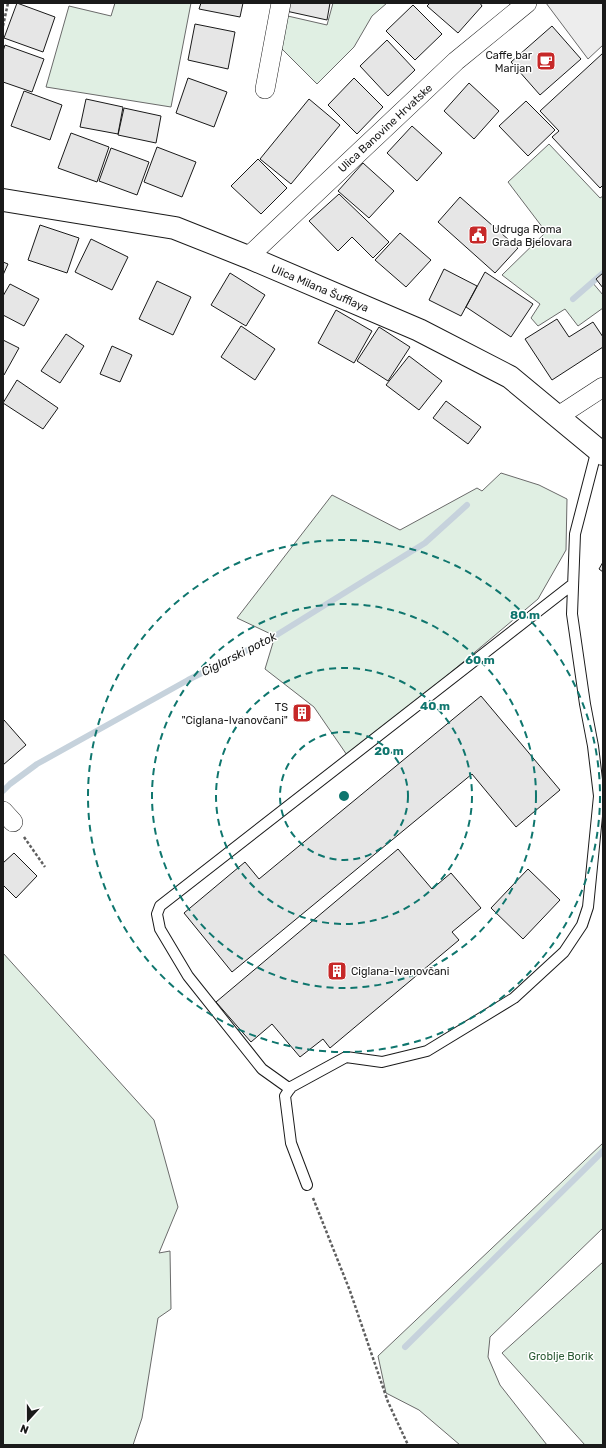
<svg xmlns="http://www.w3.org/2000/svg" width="606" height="1448" font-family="Rubik,sans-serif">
	<rect width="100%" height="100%" fill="#fff"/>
	<path fill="#e0efe3" stroke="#6a6a6a" d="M115 3H191L171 107 46 87 69 6 111 16Z
		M333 3H387L372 16 354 47 317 84 274 41 279 14 327 25Z
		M549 144 600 198 603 196V273L592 282 603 295V308L578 326 565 309 538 326 531 318 540 304 502 275 546 232 508 182Z
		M501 473 539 485 567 499 566 550 538 599 349 758 314 707 265 669 275 636 237 618 332 495 400 530 477 488 482 491Z
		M3 953 154 1120 178 1207 159 1253 170 1251 171 1309 158 1318 142 1418 133 1445H3Z
		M603 1143V1228L490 1337 488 1357 500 1385 547 1445H460L419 1410 386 1393 378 1356Z
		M603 1262V1445H585L502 1353Z"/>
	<path fill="#ededed" stroke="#6a6a6a" d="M546 3H603V45L588 59Z"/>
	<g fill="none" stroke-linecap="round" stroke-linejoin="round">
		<path stroke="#c6d2dc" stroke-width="6" d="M573 299 603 273
			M3 791 10 784 37 764 188 680 275 636 425 543 467 505
			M405 1347 603 1151"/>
	</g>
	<path fill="#e6e6e6" stroke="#1a1a1a" d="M17 3 55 17 43 52 4 38Z
		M201 3H243L240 17 199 9Z
		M288 3H330L327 20 286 11Z
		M430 3H480L482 6 458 33 427 6Z
		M413 5 442 34 415 60 386 31Z
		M195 24 235 32 228 69 188 60Z
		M552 26 581 59 540 95 511 62Z
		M387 40 415 70 388 96 360 66Z
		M5 45 44 59 32 92 3 82V51Z
		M603 53V185L600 188 552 137 559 131 540 111Z
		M188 78 227 92 214 127 176 113Z
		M354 78 383 107 357 134 328 105Z
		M469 83 499 111 474 139 444 111Z
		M24 91 62 105 50 140 11 126Z
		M86 99 123 107 118 134 80 127Z
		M309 99 340 125 291 184 260 159Z
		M526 101 555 130 528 156 499 126Z
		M124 108 161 116 156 143 118 135Z
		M412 126 442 153 417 181 387 153Z
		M71 133 109 147 97 182 58 168Z
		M157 147 196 162 182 197 144 182Z
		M111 148 149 162 137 195 99 181Z
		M258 159 287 188 261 214 231 186Z
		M363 163 394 191 369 218 338 191Z
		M339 194 389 242 373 258 352 237 338 251 309 221Z
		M460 197 518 248 495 273 438 222Z
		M40 225 79 238 67 273 28 260Z
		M400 233 431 260 406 287 375 260Z
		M91 239 128 257 112 290 75 272Z
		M3 262 8 264 3 275Z
		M444 269 477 286 461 316 429 300Z
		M485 272 533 304 511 337 466 307Z
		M230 273 265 295 246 326 211 305Z
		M603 273V288L596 279Z
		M157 281 191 297 173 335 139 319Z
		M10 284 39 299 24 326 3 315V296Z
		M336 310 372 331 354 363 318 343Z
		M557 319 569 337 593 322 603 337V347L552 380 525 339Z
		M241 326 275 349 255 380 221 357Z
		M379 327 410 347 388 381 357 361Z
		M66 334 84 346 60 383 41 371Z
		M3 340 19 348 4 375H3Z
		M112 346 132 355 120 382 100 374Z
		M409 356 442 381 419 410 386 385Z
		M17 380 58 408 43 429 3 403Z
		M446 401 481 427 468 444 433 418Z
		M603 562V572L599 569Z
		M481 696 560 790 516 827 472 774 232 972 184 913 245 862 259 879Z
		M302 705 310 714 302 721 294 712Z
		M4 720 26 745 3 765V721Z
		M398 849 432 889 451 873 481 908 452 932 459 940 330 1048 323 1039 300 1057 272 1024 251 1042 216 1002Z
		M14 853 37 876 16 898 3 885V863Z
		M528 869 560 900 523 939 491 908Z"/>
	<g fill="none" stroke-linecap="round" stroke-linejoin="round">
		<g stroke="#1a1a1a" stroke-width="12">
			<path id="service" d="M290 1089 262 1069 188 976 160 929 157 914 160 906 573 584
				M307 1185 291 1143 285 1096 291 1087 346 1057 382 1062 427 1051 514 998 564 952 582 925 588 907 599 796 593 746 585 704 572 614 575 534 597 449"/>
		</g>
		<g stroke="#1a1a1a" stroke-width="20">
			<path id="minor" d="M265 89 281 3
				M248 257 456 61 527 3
				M557 417 603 387
				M3 811 13 822"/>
		</g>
		<g stroke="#1a1a1a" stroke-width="24">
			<path id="tertiary" d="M3 200 175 228 248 257 419 330 510 377 603 454"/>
		</g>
		<path stroke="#5f5f5f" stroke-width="2.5" stroke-dasharray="3 2" stroke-linecap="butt" d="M3 26 8 3
			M24 837 45 867
			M313 1198 350 1291 388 1402 408 1445"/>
		<use href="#service" stroke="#fff" stroke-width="10"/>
		<use href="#minor" stroke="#fff" stroke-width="19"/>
		<use href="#tertiary" stroke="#fff" stroke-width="22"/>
	</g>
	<g fill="none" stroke="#0f766e" stroke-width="2" stroke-dasharray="7 5">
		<circle cx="344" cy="796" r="64"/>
		<circle cx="344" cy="796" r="128"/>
		<circle cx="344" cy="796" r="192"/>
		<circle cx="344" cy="796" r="256"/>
	</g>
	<defs>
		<g id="cafe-square" transform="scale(1)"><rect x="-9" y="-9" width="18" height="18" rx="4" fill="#c62828" stroke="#fff"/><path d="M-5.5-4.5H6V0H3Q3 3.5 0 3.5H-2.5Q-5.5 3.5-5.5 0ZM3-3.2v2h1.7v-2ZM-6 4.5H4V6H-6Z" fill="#fff"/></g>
		<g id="civic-square" transform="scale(1)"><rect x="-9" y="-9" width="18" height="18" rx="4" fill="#c62828" stroke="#fff"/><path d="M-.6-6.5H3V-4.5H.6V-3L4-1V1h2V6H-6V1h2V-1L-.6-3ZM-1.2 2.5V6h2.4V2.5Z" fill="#fff"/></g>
		<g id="building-square" transform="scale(1)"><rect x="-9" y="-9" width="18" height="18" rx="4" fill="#c62828" stroke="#fff"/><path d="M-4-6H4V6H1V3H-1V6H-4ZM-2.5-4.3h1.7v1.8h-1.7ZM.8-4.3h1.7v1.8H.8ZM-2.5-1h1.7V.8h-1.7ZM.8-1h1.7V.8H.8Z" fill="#fff"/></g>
	</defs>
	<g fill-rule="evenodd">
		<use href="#cafe-square" x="546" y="61"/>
		<use href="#civic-square" x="478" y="235"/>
		<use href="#building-square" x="302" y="713"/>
		<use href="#building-square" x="337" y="971"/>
	</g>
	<g text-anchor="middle" stroke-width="3" stroke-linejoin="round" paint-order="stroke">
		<g font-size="11" fill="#1a1a1a" stroke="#fff" text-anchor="end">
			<text x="532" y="59">Caffe bar<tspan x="532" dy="13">Marijan</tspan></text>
			<text x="492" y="233" text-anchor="start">Udruga Roma<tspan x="492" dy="13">Grada Bjelovara</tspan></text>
			<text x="288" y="711">TS<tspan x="288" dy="13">"Ciglana-Ivanovčani"</tspan></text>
			<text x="351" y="975" text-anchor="start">Ciglana-Ivanovčani</text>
		</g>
		<g font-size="11" fill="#1a1a1a" stroke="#fff">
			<text transform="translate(385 128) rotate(-43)" y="4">Ulica Banovine Hrvatske</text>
			<text transform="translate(320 288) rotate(23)" y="4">Ulica Milana Šufflaya</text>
		</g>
		<g font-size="11" fill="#2b5a34" stroke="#fff">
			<text x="561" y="1360">Groblje Borik</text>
		</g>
		<g font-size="12" font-style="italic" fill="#1a1a1a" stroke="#fff">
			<text transform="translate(239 654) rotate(-27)" y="4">Ciglarski potok</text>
		</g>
	</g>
	<circle cx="344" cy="796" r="6" fill="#0f766e" stroke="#fff" stroke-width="2"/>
	<g font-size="12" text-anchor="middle" font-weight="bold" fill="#0f766e" stroke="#fff" stroke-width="3" stroke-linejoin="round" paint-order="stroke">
		<text x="525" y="619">80 m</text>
		<text x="480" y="664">60 m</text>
		<text x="435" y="710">40 m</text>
		<text x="389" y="755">20 m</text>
	</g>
	<rect width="606" height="1448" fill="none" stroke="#1a1a1a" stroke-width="8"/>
	<g transform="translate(28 1420) rotate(201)" stroke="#ffffff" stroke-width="3" paint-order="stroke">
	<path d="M0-3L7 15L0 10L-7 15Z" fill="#1a1a1a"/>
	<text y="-6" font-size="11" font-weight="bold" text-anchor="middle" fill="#1a1a1a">N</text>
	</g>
</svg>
